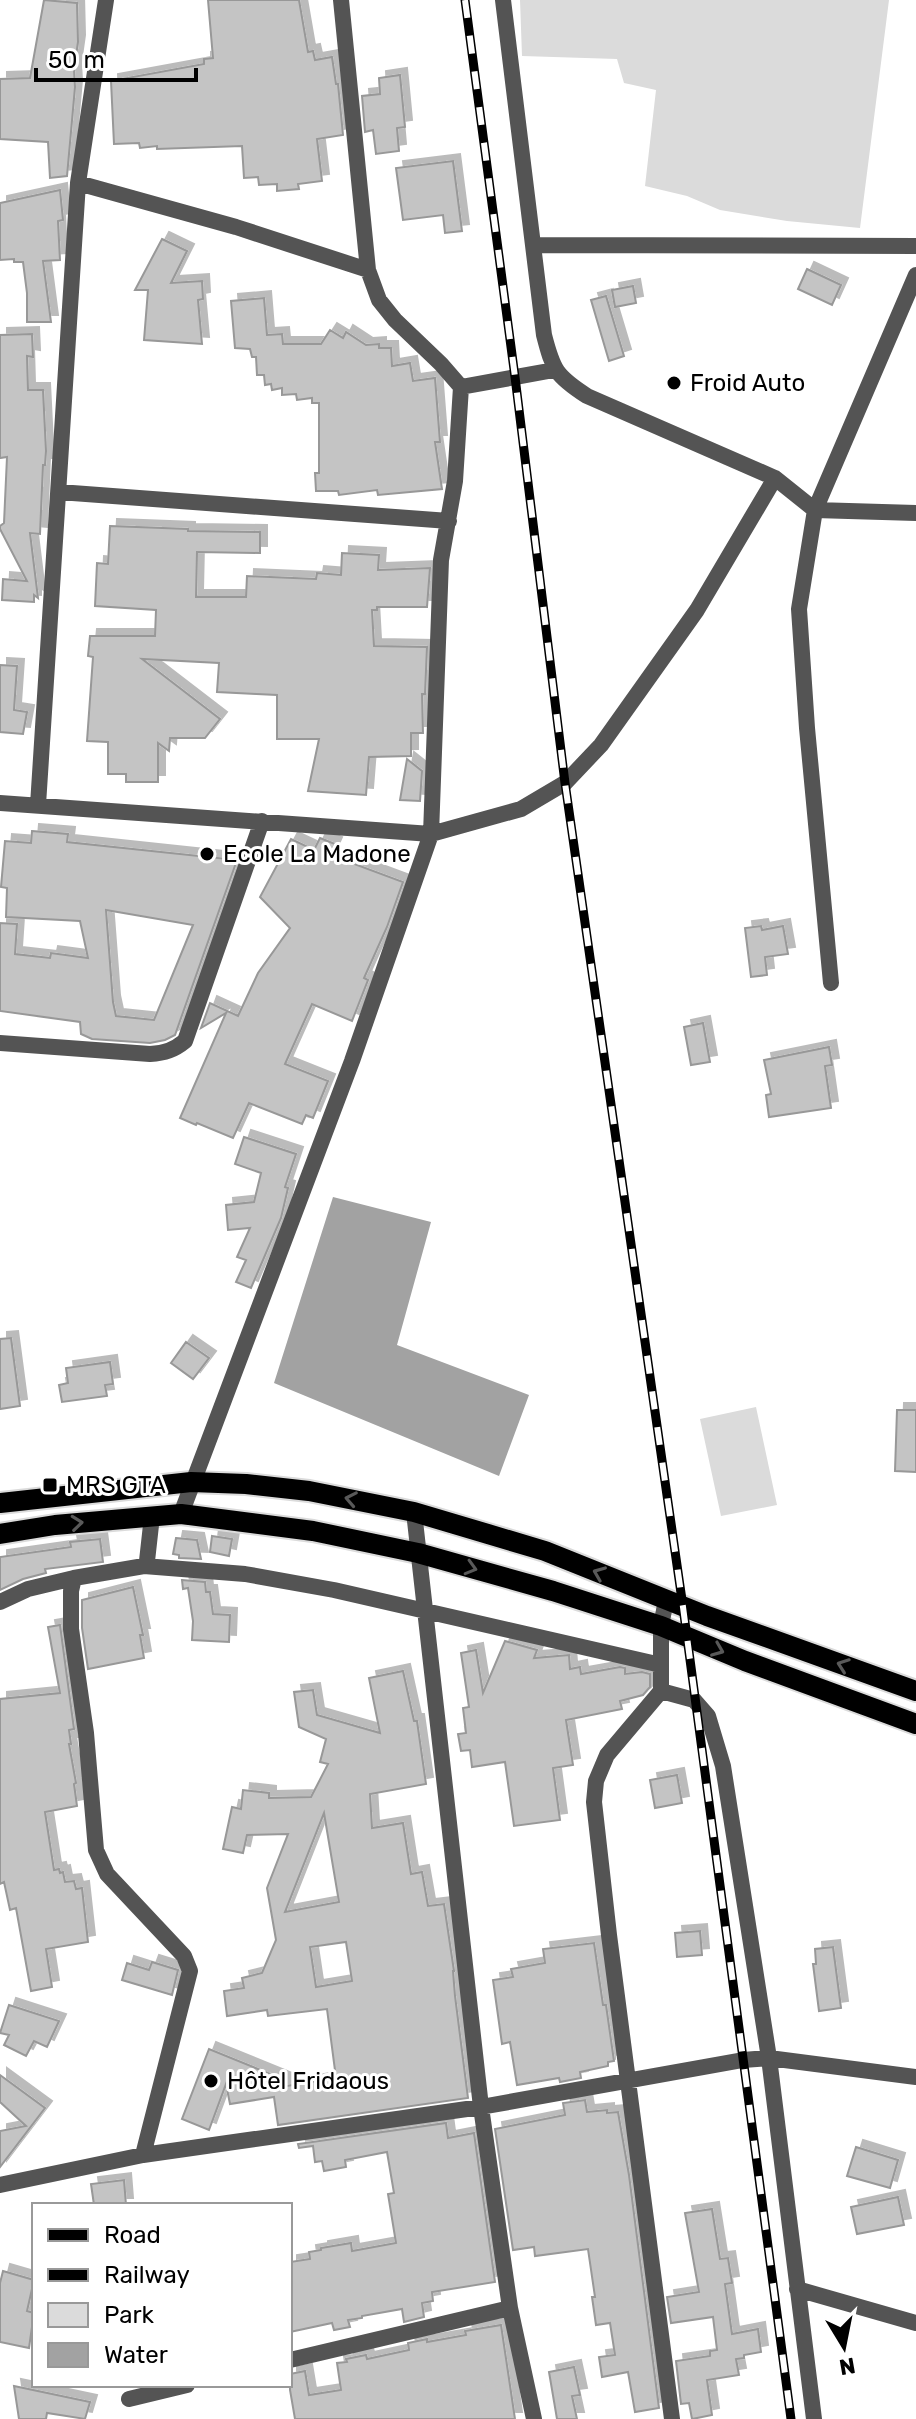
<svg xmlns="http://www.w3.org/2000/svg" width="916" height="2419" font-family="Rubik,sans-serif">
	<defs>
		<filter id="shadow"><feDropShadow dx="7" dy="-7" stdDeviation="0" flood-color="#0004"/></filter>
	</defs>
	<rect width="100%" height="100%" fill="#fff"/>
	<path fill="#dbdbdb" d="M520 0H889L860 228 787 221 720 210 687 196 645 186 656 90 624 83 617 59 522 56Z
		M756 1407 777 1505 721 1516 700 1419Z"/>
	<path fill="#a2a2a2" d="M333 1197 431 1222 397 1345 529 1395 499 1476 274 1383Z"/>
	<path fill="#c4c4c4" stroke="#989898" stroke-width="2" fill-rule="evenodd" filter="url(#shadow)" d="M44 0 77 3 78 42 74 70 75 87 67 176 50 178 48 142 0 139V79L30 78Z
		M208 0H299L308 52 313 51 315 60 332 57 336 84H338L343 135 317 139 322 181 298 184 299 189 277 191V184L259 185 258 177 244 178 242 146 157 149V146L140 148 139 143 114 144 111 81 204 64V59L213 58Z
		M400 75 405 127 397 128 399 151 376 154 373 130 365 132 362 96 380 94 379 78Z
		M453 161 462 231 445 233 443 215 403 220 396 168Z
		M60 190 63 220 58 221 60 260 43 261 51 322H27V293L23 262H14V259L0 260V203Z
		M162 239 187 251 171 283 202 281 203 299 198 300 202 344 144 340 148 290H135Z
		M807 269 841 285 832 305 798 289Z
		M633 286 636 303 615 307 612 290Z
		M606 296 624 356 609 361 591 300Z
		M264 298 267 335 282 334 283 344H321L330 330 343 338 346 332 366 345 379 344V348H391L392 366 410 363 413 381 435 378 440 442H435L442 489 378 495 377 490 339 495 338 491H316L315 473H319V403H312V398L297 400 296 394 282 395V388L272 390 271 384 265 385 264 375H257L256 357H252L250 349 235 348 231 301Z
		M32 334 33 357 27 356 28 390H43L46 451 45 465H43L40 534 30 533 38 598 34 595V602L2 600 3 579 27 581 0 529V526L4 523 7 457 0 458V335Z
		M110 526 188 529V531L260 532V553L197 552 196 597H246L247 576 316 579 317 573 341 575 342 553 379 555 378 570 430 568 427 607H377V610H372L374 646 427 647 425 694H422L423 733H411V756L369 757 366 795 308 791 319 739H277V695L217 692 219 663 142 659 220 719 205 738H170L169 751 158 743V782H126V774H108V742L87 741 93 657 88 656 90 636H155L156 610 95 606 97 563 108 564Z
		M0 665 17 666 14 710 27 712 23 734 0 732Z
		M407 759 422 771 420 801 400 800Z
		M32 831 68 834 67 842 237 860 175 1035 165 1040 150 1043 92 1039 81 1034 80 1022 0 1011V923L17 924 15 954 50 958 51 953 88 958 80 921 6 917 7 888 1 887 5 841 31 843ZM106 910 193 925 154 1020 116 1016 113 1002Z
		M320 838 335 844 330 855 403 882 387 927 364 978 368 980 352 1021 312 1004 285 1064 328 1081 313 1118 306 1115 302 1124 249 1103 233 1138 197 1123 196 1125 180 1118 226 1013 201 1028 210 1003 238 1016 258 973 290 928 260 897 291 839 314 850Z
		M761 926 762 930 783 926 788 954 765 957 767 975 751 977 745 928Z
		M703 1023 710 1062 691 1065 684 1027Z
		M829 1047 832 1065 825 1066 831 1108 769 1117 766 1095 771 1094 764 1060Z
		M244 1137 296 1154 285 1187 288 1188 281 1218 251 1288 236 1282 246 1260 237 1257 250 1228 228 1230 226 1205 254 1202 261 1173 235 1164Z
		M11 1338 20 1406 0 1409V1339Z
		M186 1342 209 1358 193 1379 171 1363Z
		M110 1362 113 1384 105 1385 107 1396 62 1402 59 1385 68 1383 66 1368Z
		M897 1410H916V1472L895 1471Z
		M212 1536 232 1539 229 1556 210 1552Z
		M176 1538 197 1540 201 1559 179 1558V1555L173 1554Z
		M100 1539 103 1562 45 1569 46 1573 23 1579 0 1590V1557L71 1547 70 1542Z
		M182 1580 205 1582 206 1592H210L213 1614 230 1615 229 1642 192 1640 193 1621 188 1588 183 1589Z
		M133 1587 143 1635H140L144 1658 88 1669 82 1628V1600Z
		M60 1625 74 1729 69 1730 71 1744H69L76 1783 74 1784 77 1806 45 1812 54 1870 59 1869 60 1873 63 1872 65 1882 74 1881 76 1889 82 1888 88 1942 46 1949 52 1987 31 1991 16 1908 10 1910 4 1882 0 1884V1699L60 1693 48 1627Z
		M505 1641 537 1650 534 1658 569 1655 570 1669 580 1667 581 1674 620 1667 625 1668V1674L642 1672 650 1674V1687L643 1695 620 1701 622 1709 566 1720 573 1765 553 1768 560 1820 514 1826 505 1762 472 1767 470 1750 461 1751 458 1734 466 1733 463 1708 469 1707 461 1653 476 1650 483 1693Z
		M403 1671 414 1721H417L426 1784 370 1794 372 1828 403 1823 411 1874 422 1872 428 1906 444 1904 454 1971H453L455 1996 468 2098 278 2125 274 2097 230 2104 226 2084 209 2130 182 2119 209 2049 285 2080 286 2086 336 2078 327 2009 268 2016 267 2010 227 2016 224 1991 244 1988 242 1978 262 1973 276 1940 267 1888 288 1834 247 1835 243 1853 223 1849 232 1807 241 1809 243 1790 269 1793V1798L311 1797 328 1764 320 1762 326 1739 299 1727 294 1692 313 1690 317 1715 380 1733 369 1678ZM324 1813 339 1902 285 1912ZM346 1942 352 1981 316 1987 310 1947Z
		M677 1775 682 1803 655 1808 650 1780Z
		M700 1931 702 1955 677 1957 675 1933Z
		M594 1943 603 2005H606L614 2061 608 2062V2066L580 2072 581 2078 560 2082 559 2078 517 2085 510 2042 502 2044 493 1980 513 1977 511 1969 545 1963 543 1949Z
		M833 1947 841 2008 819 2011 813 1964H816L815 1949Z
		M152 1962 178 1970 172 1995 122 1980 127 1963 149 1970Z
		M9 2005 59 2021 47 2047 34 2041 26 2056 4 2045 9 2035 0 2033Z
		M0 2075 45 2108 0 2167V2131L26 2126 0 2102Z
		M585 2100 587 2112 607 2110V2113L618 2112 629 2175 659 2408 635 2412 628 2372 602 2377 599 2357 615 2355 610 2323 596 2325 592 2297H595L588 2249 535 2256 534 2247 513 2250 495 2129 565 2115 563 2103Z
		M446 2123 448 2138 474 2133 495 2282 432 2292 433 2301 422 2303 424 2317 404 2322 402 2309 362 2316V2318L348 2320 350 2327 334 2330 332 2323 290 2332V2262L310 2259 309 2252 321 2250V2248L351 2243 352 2251 396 2243 388 2194 394 2193 387 2152 345 2160 346 2167 324 2171 322 2161 315 2162 313 2146 299 2148 298 2144Z
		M856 2147 898 2160 890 2188 847 2176Z
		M124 2180 126 2205H94L91 2184Z
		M898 2197 904 2225 857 2234 851 2207Z
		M712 2209 720 2259 728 2258 732 2283 725 2284 732 2334 758 2329 761 2352 744 2355V2358L736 2359 739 2375 707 2380 712 2415 692 2419 689 2403 681 2404 676 2361 710 2356V2351L717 2350 713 2317 671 2323 667 2297 699 2292 685 2213Z
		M3 2271 34 2280 27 2311 34 2313 29 2348 0 2342V2283Z
		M501 2325 515 2419H295L290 2390V2374L305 2371 309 2395 341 2390 337 2363 347 2362 346 2359 366 2355 367 2359 409 2350 408 2343 427 2339V2342L466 2335 465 2331Z
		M574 2367 580 2395 572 2396 577 2419H557L549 2372Z
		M14 2386 90 2402 85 2419 47 2413 46 2419H19Z"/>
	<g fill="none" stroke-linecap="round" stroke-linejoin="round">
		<g stroke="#dbdbdb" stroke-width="24">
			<path id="primary" d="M0 1503 191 1482 246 1484 309 1491 414 1512 545 1551 707 1616 916 1691
				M0 1534 55 1525 181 1514 313 1531 418 1553 553 1591 661 1626 745 1661 916 1724"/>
		</g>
		<path stroke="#545454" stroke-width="16" d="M503 0 544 335C553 370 556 376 587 396L775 478 815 510 916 513
			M78 183 236 227 368 270
			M533 245 916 246
			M461 387 554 370
			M59 492 449 521
			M0 803 431 834 521 809 565 783 601 745 697 610 775 478
			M38 805 78 183 106 0
			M831 983 807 728 799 609 815 510 916 275
			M0 1043 150 1054C165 1053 174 1050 185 1041L262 821
			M414 1512 481 2107 510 2308 534 2419
			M181 1514 352 1061 431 834 441 560 455 481 461 387 441 364 395 320 379 300 368 270 341 0
			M144 1566 245 1574 334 1590 661 1665
			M666 1600 661 1626V1691L607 1755 596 1781 594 1802 609 1935 672 2419
			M0 1602 28 1589 74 1578
			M661 1691 694 1700 708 1716 723 1766 769 2058 814 2419
			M143 2155 190 1971 184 1956 107 1874 96 1850 86 1733 71 1629V1591L74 1578 144 1566 147 1561 152 1516
			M0 2185 143 2155 481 2107 743 2060 769 2058 916 2077
			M797 2289 916 2323
			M290 2360 510 2308
			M129 2399 187 2385"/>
		<use href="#primary" stroke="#000" stroke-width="20"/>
		<g stroke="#000" stroke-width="9">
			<path id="rail" d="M465 0 515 377 565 783 683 1607 791 2419"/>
		</g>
		<use href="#rail" stroke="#fff" stroke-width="6" stroke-dasharray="18" stroke-linecap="butt"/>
	</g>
	<defs><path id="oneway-chevron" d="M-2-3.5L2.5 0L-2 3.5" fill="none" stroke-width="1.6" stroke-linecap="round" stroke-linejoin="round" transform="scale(2)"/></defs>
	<g stroke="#595959">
		<use href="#oneway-chevron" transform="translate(351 1499) rotate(-169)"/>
		<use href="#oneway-chevron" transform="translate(77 1523) rotate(-6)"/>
		<use href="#oneway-chevron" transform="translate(471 1568) rotate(16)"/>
		<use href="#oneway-chevron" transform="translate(599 1573) rotate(-158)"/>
		<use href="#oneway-chevron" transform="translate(718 1650) rotate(22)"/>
		<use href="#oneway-chevron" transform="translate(843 1665) rotate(-160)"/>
	</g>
	<g fill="#000" stroke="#fff" stroke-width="3">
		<circle cx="674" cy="383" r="8"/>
		<circle cx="207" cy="854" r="8"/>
		<rect x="42" y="1477" width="16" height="16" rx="4"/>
		<circle cx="211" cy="2081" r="8"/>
	</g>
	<g text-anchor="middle" stroke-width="6" stroke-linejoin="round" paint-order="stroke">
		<g font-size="24" fill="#000" stroke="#fff" text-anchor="start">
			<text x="690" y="391">Froid Auto</text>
			<text x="223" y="862">Ecole La Madone</text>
			<text x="66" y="1493">MRS GTA</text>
			<text x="227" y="2089">Hôtel Fridaous</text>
		</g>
	</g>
	<rect x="32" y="2203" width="260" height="184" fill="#ffffff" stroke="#999999" stroke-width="2"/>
	<rect x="48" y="2229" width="40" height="12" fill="#000000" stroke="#999999" stroke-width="2"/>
	<text x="104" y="2243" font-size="24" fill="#000000">Road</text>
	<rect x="48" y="2269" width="40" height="12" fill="#000000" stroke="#999999" stroke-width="2"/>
	<text x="104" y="2283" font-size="24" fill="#000000">Railway</text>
	<rect x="48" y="2303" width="40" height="24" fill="#dbdbdb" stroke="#999999" stroke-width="2"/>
	<text x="104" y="2323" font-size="24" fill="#000000">Park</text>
	<rect x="48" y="2343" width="40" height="24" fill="#a2a2a2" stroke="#999999" stroke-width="2"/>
	<text x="104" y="2363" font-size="24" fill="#000000">Water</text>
	<g transform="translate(844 2347) rotate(170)" stroke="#ffffff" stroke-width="6" paint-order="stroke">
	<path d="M0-6L14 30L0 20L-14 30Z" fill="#000000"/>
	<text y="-12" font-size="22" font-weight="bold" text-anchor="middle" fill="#000000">N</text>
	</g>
	<path d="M36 68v12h160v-12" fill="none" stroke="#000000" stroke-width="4"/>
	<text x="48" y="68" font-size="24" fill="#000000" stroke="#ffffff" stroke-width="6" paint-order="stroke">50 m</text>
</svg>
